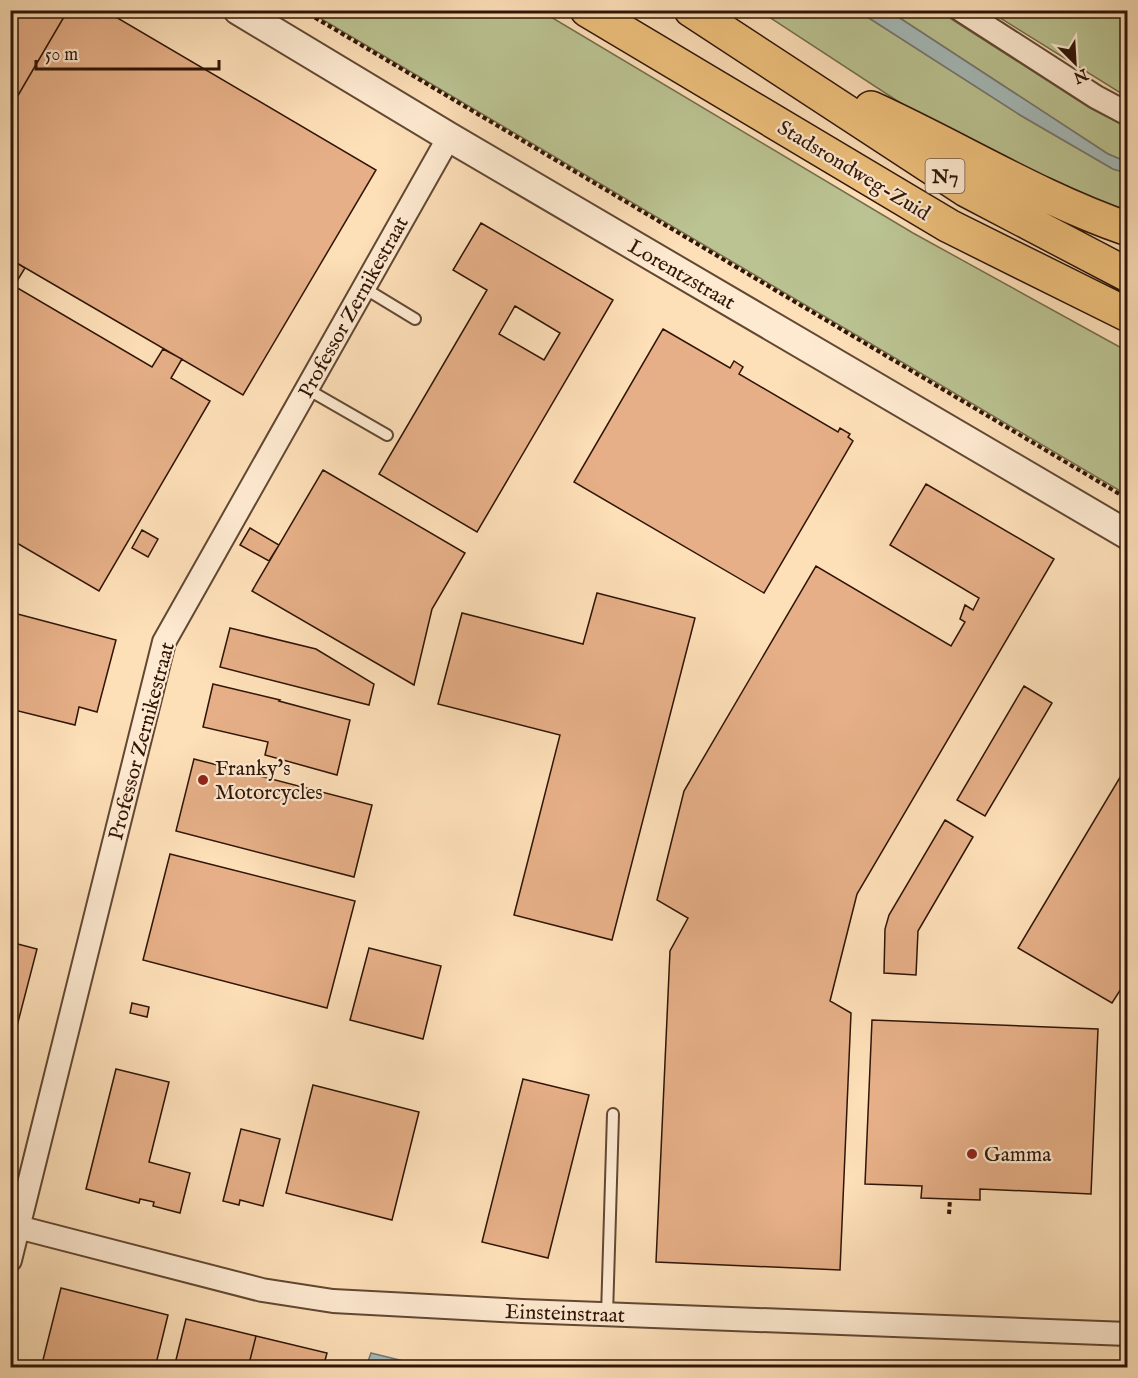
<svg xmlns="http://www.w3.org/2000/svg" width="1138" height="1378" font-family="'IM FELL English',serif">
	<rect width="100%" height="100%" fill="#fddfb8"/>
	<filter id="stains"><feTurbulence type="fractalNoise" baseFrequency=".00333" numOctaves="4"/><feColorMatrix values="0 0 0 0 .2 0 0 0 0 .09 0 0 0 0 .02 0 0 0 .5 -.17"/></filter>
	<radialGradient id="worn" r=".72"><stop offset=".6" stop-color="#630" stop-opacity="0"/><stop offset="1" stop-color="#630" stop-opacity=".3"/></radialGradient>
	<path fill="#bbc392" stroke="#756c4c" stroke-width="1.5" d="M308 11H541L913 233 1127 351V495Z
		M760 11H858L1020 115 1113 169 1127 173V221L928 121Z
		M889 11H939L1090 108 1127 127V162L1108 154Z
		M989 11H1127V97Z"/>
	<path fill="#a4bab9" stroke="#757872" stroke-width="1.5" d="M858 11H889L1108 154 1127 162V173L1113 169 1020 115Z
		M371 1353 428 1367H366Z"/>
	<path fill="#e6af87" stroke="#2f1507" stroke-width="1.5" fill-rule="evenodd" d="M10 10H68L10 109Z
		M68 10H104L376 170 243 395 10 259V109Z
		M481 223 613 300 477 532 379 474 487 290 453 270ZM515 306 560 333 544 360 499 334Z
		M10 259 25 268 14 286 152 367 163 349 182 359 171 378 210 401 99 591 10 539Z
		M663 329 730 368 734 361 743 367 739 374 838 432 840 428 850 434 848 437 853 441 764 593 574 482Z
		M323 470 465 553 432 609 414 685 252 591Z
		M926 484 1054 559 857 894 830 1001 851 1013 840 1270 656 1262 670 951 688 918 657 900 684 791 816 566 951 646 965 622 960 619 965 605 973 610 979 598 890 545Z
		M250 528 279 545 269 561 240 545Z
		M142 530 158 539 148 557 132 548Z
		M597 593 695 618 612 940 514 915 560 735 438 704 462 613 583 644Z
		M10 612 116 640 97 712 79 707 75 725 10 709Z
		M230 628 316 649 374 684 369 705 220 667Z
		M213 684 280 700 279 701 350 720 337 775 265 755 268 742 203 727Z
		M1024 686 1052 703 985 816 957 800Z
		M194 759 372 805 354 877 176 831Z
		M1128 764V978L1112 1003 1018 948Z
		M945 820 973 837 918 931 916 975 884 973 885 929 889 915Z
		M170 854 355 901 327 1008 143 960Z
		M10 942 37 949 10 1053Z
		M369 948 441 966 423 1039 350 1020Z
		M132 1003 149 1007 147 1017 130 1013Z
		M872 1020 1098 1029 1091 1194 980 1189V1200L950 1199 921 1198 922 1186 865 1184Z
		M116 1069 169 1082 149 1162 190 1173 180 1213 153 1206 154 1202 140 1199 139 1203 86 1189Z
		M523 1079 589 1095 548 1258 482 1242Z
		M313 1085 419 1112 392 1220 286 1193Z
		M241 1129 280 1139 263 1206 240 1200 239 1205 223 1201Z
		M61 1288 168 1315 155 1368H41Z
		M186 1319 256 1336 248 1368H174Z
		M256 1336 327 1353 323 1368H248Z"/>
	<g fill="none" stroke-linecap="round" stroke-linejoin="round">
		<g stroke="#624833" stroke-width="14">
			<path id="service" d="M364 288 415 319
				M307 389 387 435
				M607 1315 613 1114"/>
		</g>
		<g stroke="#624833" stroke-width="26">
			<path id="minor" d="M961 10 1096 97 1128 114
				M10 1225 262 1290 333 1301 522 1311 1128 1334
				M10 1260 164 642 449 137"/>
		</g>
		<g stroke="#624833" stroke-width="32">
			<path id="tertiary" d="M238 10 449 137 1128 535"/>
		</g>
		<g stroke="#2f1507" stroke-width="36">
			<path id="trunk" d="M587 10 949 226 1128 315
				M691 10 966 190 1128 275
				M871 108C957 147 1038 198 1128 229"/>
		</g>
		<path stroke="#2f1507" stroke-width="4" stroke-dasharray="4.5 3" stroke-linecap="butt" d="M302 10 1128 499
			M949 1214 950 1199"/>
		<use href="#service" stroke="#feead1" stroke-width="10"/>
		<use href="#minor" stroke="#feead1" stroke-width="22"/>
		<use href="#tertiary" stroke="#feead1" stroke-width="28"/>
		<use href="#trunk" stroke="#eec07c" stroke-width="33"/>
	</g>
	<g fill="#8f2418" stroke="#feead1" stroke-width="2">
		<circle cx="203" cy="780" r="6"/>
		<circle cx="972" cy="1154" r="6"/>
	</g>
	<g text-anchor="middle" stroke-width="4.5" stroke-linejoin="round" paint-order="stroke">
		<rect fill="#feead1" stroke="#6d5544" stroke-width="1.5" x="925.5" y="159" width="39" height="34" rx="4.5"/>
		<g font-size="20" font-weight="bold" fill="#2f1507">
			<text x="945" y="183">N7</text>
		</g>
		<g font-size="21" fill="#2f1507" stroke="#feead1">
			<text transform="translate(854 170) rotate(31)" y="7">Stadsrondweg-Zuid</text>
			<text transform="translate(682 274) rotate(30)" y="7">Lorentzstraat</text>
			<text transform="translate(353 307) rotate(-61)" y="7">Professor Zernikestraat</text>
			<text transform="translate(141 741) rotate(-75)" y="7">Professor Zernikestraat</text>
			<text transform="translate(565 1313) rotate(2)" y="7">Einsteinstraat</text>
		</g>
		<g font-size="21" fill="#2f1507" stroke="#feead1" text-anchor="start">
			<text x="215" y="775">Franky's<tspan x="215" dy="24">Motorcycles</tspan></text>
			<text x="984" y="1161">Gamma</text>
		</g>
	</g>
	<rect width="1138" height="1378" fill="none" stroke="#fddfb8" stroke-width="36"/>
	<rect x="12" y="12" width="1114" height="1354" fill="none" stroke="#2f1507" stroke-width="3"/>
	<rect x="18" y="18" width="1102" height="1342" fill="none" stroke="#2f1507" stroke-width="1.5"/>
	<g transform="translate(1075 63) rotate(156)" stroke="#feead1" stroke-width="4.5" paint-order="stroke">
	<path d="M0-4.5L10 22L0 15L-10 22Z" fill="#2f1507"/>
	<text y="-9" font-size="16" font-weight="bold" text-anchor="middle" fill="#2f1507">N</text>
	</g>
	<path d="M36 60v9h183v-9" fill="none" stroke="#2f1507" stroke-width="3"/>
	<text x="45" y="60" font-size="18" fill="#2f1507" stroke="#feead1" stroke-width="4.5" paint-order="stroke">50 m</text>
	<rect width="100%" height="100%" filter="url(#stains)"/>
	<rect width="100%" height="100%" fill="url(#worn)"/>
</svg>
